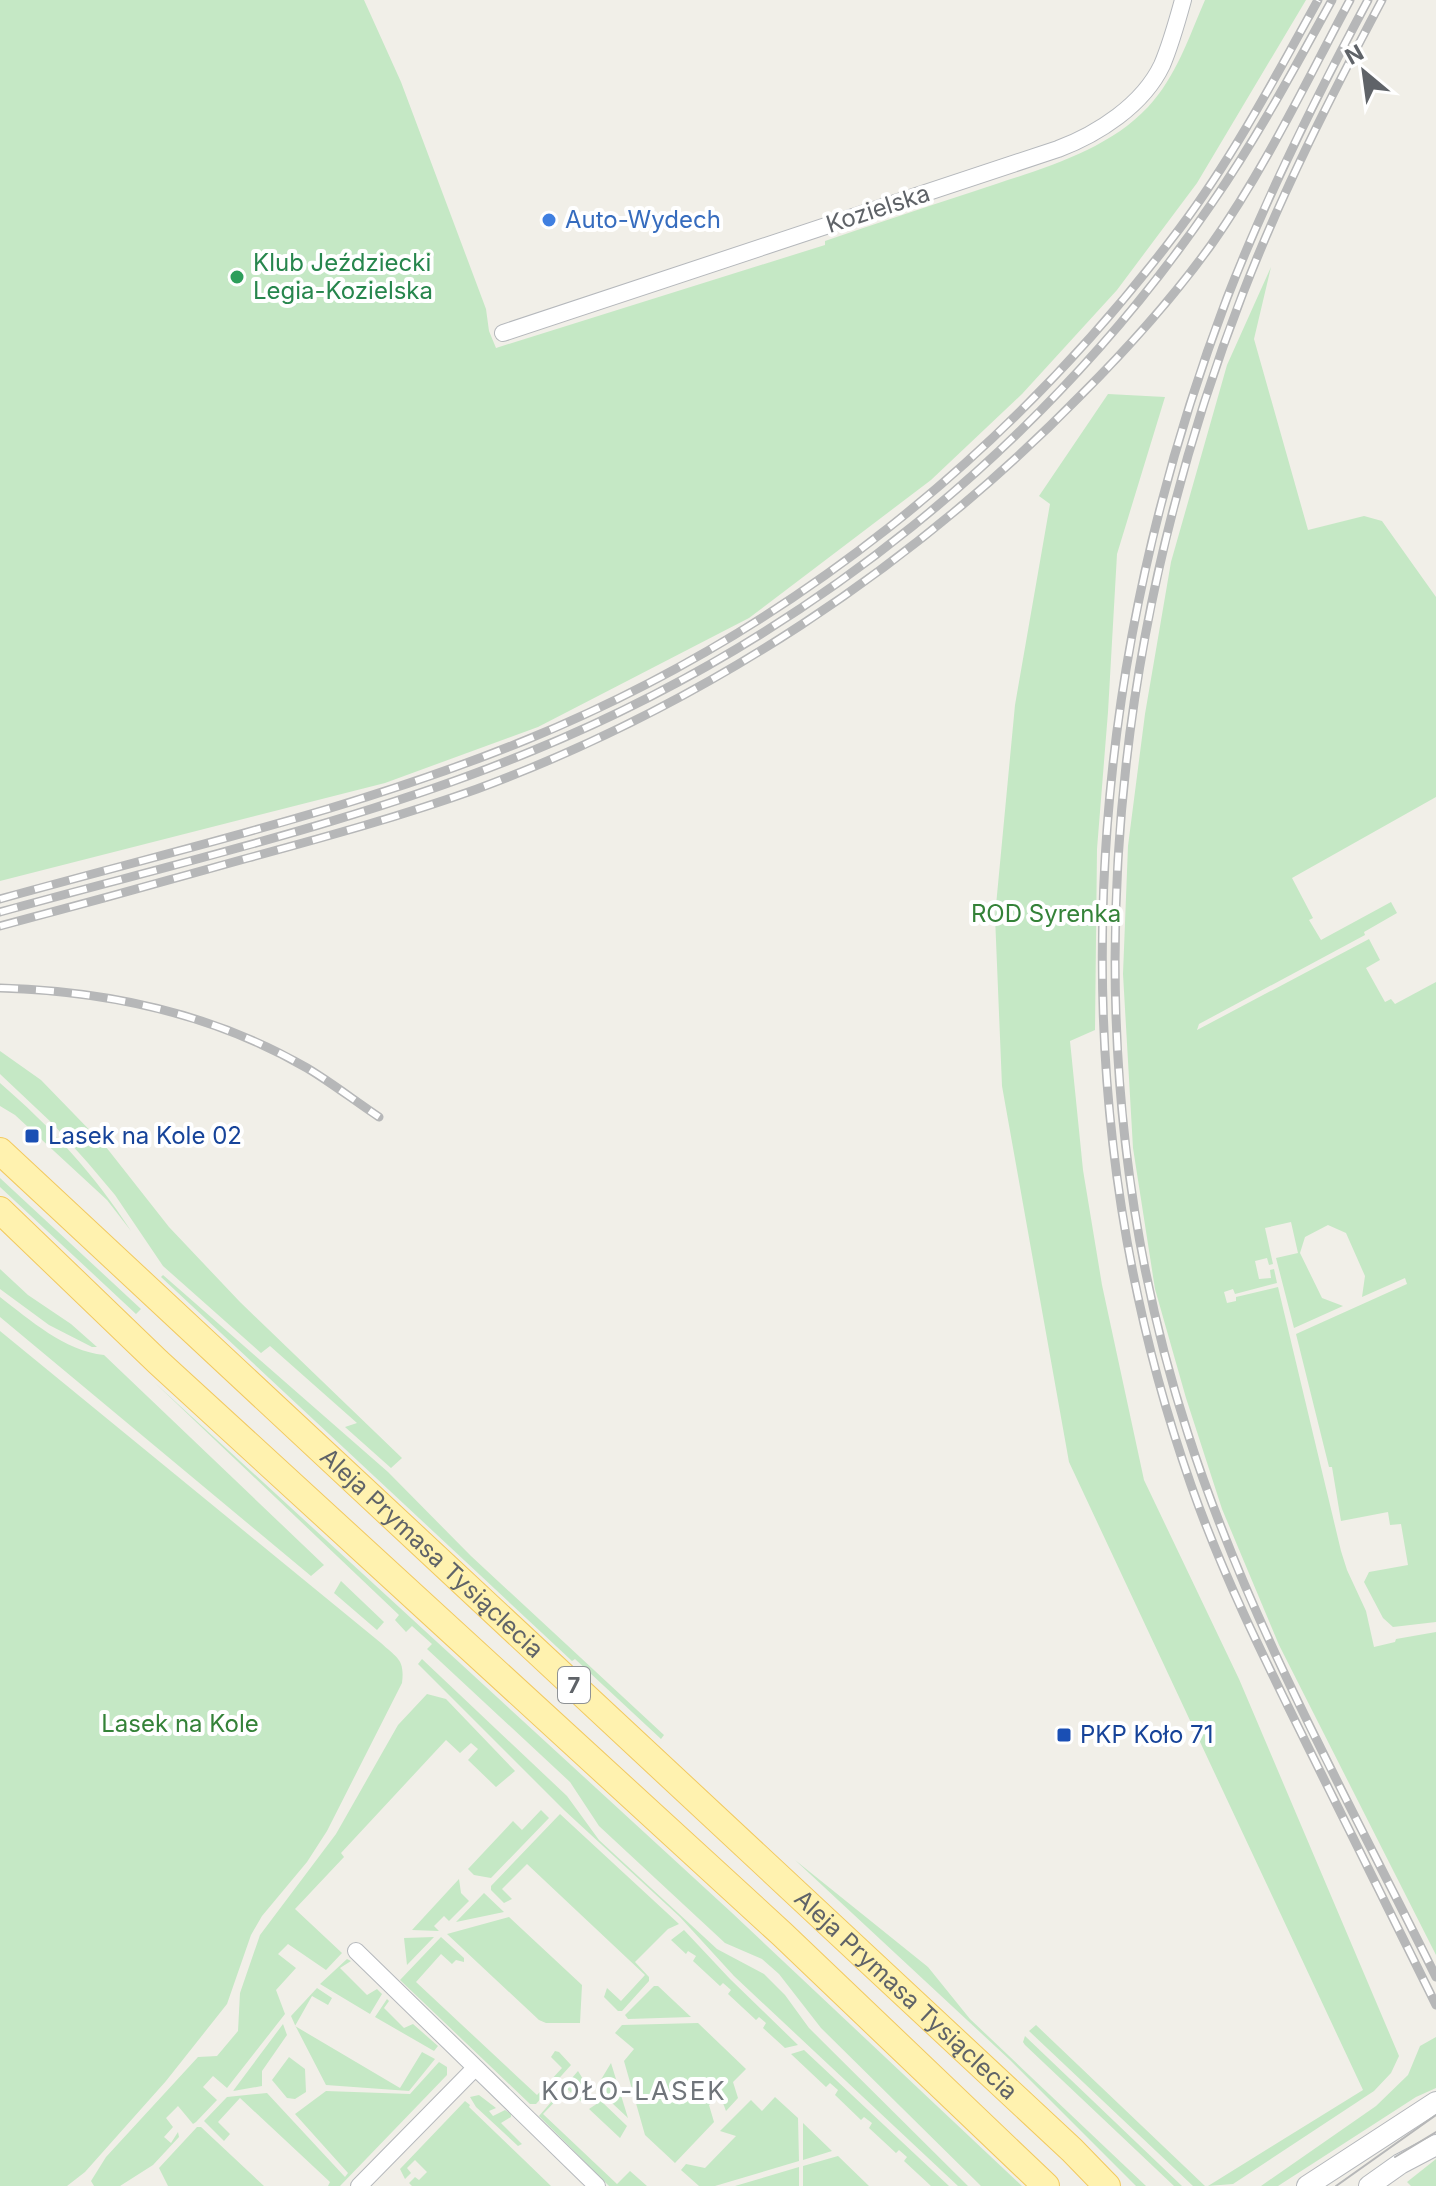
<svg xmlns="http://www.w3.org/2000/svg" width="1436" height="2186" font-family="Inter,sans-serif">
	<rect width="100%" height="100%" fill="#f1efe8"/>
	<path fill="#c5e8c5" d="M0 0H364L401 82 486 309 489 331 496 348 825 245V241C875 224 925 207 975 191 1033 171 1104 154 1148 107 1176 77 1189 37 1205 0H1306L1197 183 1117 290 1022 394 931 480 749 618 538 727 385 783 0 881Z
		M1271 267 1254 339 1308 530 1364 516 1382 521 1436 597V797L1292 878 1313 918 1309 920 1321 940 1391 902 1397 913 1364 932 1365 935 1199 1024 1197 1030 1369 939 1380 960 1366 968 1385 1002 1391 999 1395 1004 1436 982V1622L1393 1627 1383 1618 1364 1582 1369 1572 1408 1565 1401 1524 1390 1525 1388 1512 1341 1521 1332 1467H1329L1296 1334 1407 1284 1405 1278 1362 1297 1365 1276 1346 1233 1328 1225 1305 1237 1300 1253 1322 1298 1343 1306 1294 1328 1276 1258 1298 1253 1291 1222 1265 1228 1273 1264 1269 1265 1267 1258 1255 1261 1259 1279 1271 1278 1270 1270 1274 1269 1277 1283 1235 1294 1233 1289 1224 1292 1227 1303 1236 1301V1297L1278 1287 1341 1551 1347 1570 1366 1611 1374 1647 1395 1642 1396 1639 1436 1632V1955L1279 1645 1222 1509 1186 1398 1155 1289 1133 1148 1123 974 1128 846 1145 714 1171 562 1227 365Z
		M1108 394 1165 397 1117 554 1108 712 1097 849 1095 1030 1070 1041 1083 1170 1102 1285 1144 1480 1239 1679 1399 2056 1391 2073 1374 2091 1233 2184 1208 2186 1363 2090 1069 1462 1002 1086 995 916 1015 705 1050 504 1039 496Z
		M0 1051 41 1080 106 1147 169 1227 240 1302 402 1458 391 1468 345 1427 357 1423 270 1346 261 1353 163 1266 115 1195 88 1163 53 1124 0 1074Z
		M0 1083C50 1126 95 1175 131 1231L107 1200 15 1115 0 1106Z
		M0 1178 141 1309 136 1314 0 1187Z
		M0 1269 28 1295 71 1324 97 1347H92L49 1325 0 1289Z
		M163 1275 388 1472 471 1556 664 1735 661 1739 575 1659 572 1661 161 1277Z
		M0 1297C30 1320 65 1351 104 1355L324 1565 311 1576 0 1317Z
		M0 1331 381 1643C397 1658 405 1659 402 1683L327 1831 307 1862 262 1916 251 1935 227 2004 166 2081 85 2172 67 2186H0Z
		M154 1382 731 1912 1022 2186H981L821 2028 779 1974 762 1959 725 1943 599 1826 570 1782 427 1649 432 1644 412 1626 406 1632 395 1620 399 1615Z
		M341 1581 384 1622 377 1630 334 1593Z
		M422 1659 567 1796 599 1840 717 1949 764 1974 785 1995 809 2028 968 2186H958L734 1976 680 1917 564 1810 418 1664Z
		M427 1694 446 1699 515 1771 496 1787 468 1760 478 1749 471 1743 460 1753 446 1740 341 1853 344 1857 295 1909 342 1953 326 1970 288 1944 278 1954 296 1968 276 1990 285 2014 227 2088 213 2076 203 2087 217 2100 196 2122 193 2124 178 2106 166 2118 173 2127 164 2137 171 2143 178 2132 179 2137 153 2165 120 2186H94L91 2181 106 2157 198 2057 217 2056 238 2031 240 1993 260 1935 336 1834 398 1725Z
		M541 1810 549 1818 491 1878 474 1875 468 1869 513 1821 522 1830Z
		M560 1814 679 1924 668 1929 635 1962 649 1977V1981L622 2011H618L604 1997 607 1988 621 2001 645 1975 527 1864 502 1889 512 1899 504 1903 491 1890V1886Z
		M795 1860 928 1967 970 2019 1146 2186H1136L1010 2060Z
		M459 1879 461 1893 469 1901 449 1921 444 1916 434 1926 439 1931 412 1930Z
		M484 1893 504 1912 456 1922Z
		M509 1917 582 1985 580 2023H546L539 2020 447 1934Z
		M684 1930 730 1979 798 2045 785 2048 763 2028 766 2023 759 2017 756 2020 728 1994 731 1990 723 1983 720 1986 693 1961 696 1956 688 1951 686 1954 671 1940Z
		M434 1937 407 1965 404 1938Z
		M441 1937 464 1958V1962L456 1960 452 1964 441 1954 416 1982 537 2095 562 2068 551 2057 555 2051 559 2052 571 2065 536 2104H530L400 1980Z
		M347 1959 351 1961 340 1968 367 1995 377 1989 382 1994 370 2014 320 1984Z
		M654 1986H658L691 2017 628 2019 625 2015Z
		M317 1988 332 1998 328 2005 312 1996 295 2026 400 2088 422 2052 435 2059 409 2091 326 2085 295 2025 291 2016Z
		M387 1999 389 2001 384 2008 404 2028 413 2024 438 2046 434 2051 375 2017Z
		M698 2023 746 2069 733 2082 738 2098 726 2111 720 2095 709 2105 714 2122 675 2163 645 2135 624 2061 634 2049 615 2033 622 2025Z
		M283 2024 287 2035 262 2071V2086L233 2091Z
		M1036 2025 1205 2186H1193L1029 2031Z
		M1025 2036 1182 2186H1174L1025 2045 1023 2042Z
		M1436 2037V2088L1416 2097 1278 2186H1261L1376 2106 1408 2075 1420 2046Z
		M804 2050 949 2186H931L904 2161 907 2157 899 2150 896 2153 869 2128 872 2123 864 2117 861 2120 835 2095 838 2090 830 2083 826 2087 791 2054Z
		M289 2057 305 2069 306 2092 295 2099 287 2098 272 2080Z
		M439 2062 447 2067V2075L340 2186H328L330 2182 240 2098 218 2122 230 2134 224 2141 204 2121 227 2097 267 2093 345 2177 348 2173 295 2114 326 2091 410 2094Z
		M611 2063 628 2118 596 2088Z
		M578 2071 591 2092 584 2104 567 2089 543 2114 617 2184 630 2171 647 2186H609L539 2116Z
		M479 2095 496 2108 489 2111 493 2116 505 2110 511 2114V2117L501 2123 522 2144 518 2146 476 2107 470 2097Z
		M775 2097 798 2118 799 2161 715 2186H699L681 2170 686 2164 705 2168 736 2136 720 2131 751 2100 762 2111Z
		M465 2101 470 2105 469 2107 551 2186H412L409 2183 415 2177 419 2180 427 2172 415 2160 407 2168 411 2173 405 2179 400 2169Z
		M601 2101 627 2126 620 2138 589 2109Z
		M803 2123 832 2151 803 2160Z
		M197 2127H201L264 2186H168L159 2168Z
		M838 2156 869 2186H803V2166Z
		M1436 2159V2186H1411L1407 2182Z
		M799 2167V2186H735Z"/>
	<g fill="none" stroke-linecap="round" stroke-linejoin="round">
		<g stroke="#b5b8bc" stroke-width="18">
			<path id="minor" d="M503 333 1058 149C1098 134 1143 105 1162 65 1171 44 1177 22 1183 0
				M356 1951 597 2186
				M359 2186 475 2068"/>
		</g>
		<g stroke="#b5b8bc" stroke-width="22">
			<path id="tertiary" d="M1307 2186 1436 2102
				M1369 2186 1400 2164 1436 2145"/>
		</g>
		<g stroke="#f2c960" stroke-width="28">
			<g id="primary">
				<path id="s1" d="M0 1151 1072 2150 1107 2186"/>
				<path d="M0 1210 158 1362 782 1934 1046 2186"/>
			</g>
		</g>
		<use href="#minor" stroke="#fff" stroke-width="16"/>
		<use href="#tertiary" stroke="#fff" stroke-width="20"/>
		<use href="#primary" stroke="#fff2af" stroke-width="26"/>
		<path stroke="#b6b7b8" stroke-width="2" d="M1395 2157 1436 2132
			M1336 2186 1436 2115"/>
		<g stroke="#b6b7b8" stroke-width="9">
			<path id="rail" d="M1368 0C1316 97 1267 195 1227 298 1082 680 1055 1097 1191 1485 1224 1579 1269 1668 1313 1757 1354 1840 1395 1922 1436 2005
				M1382 0C1331 96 1282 192 1243 293 1103 655 1068 1062 1188 1434 1248 1622 1349 1801 1436 1977
				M0 899C176 850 357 809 526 740 788 633 1011 453 1180 228 1233 157 1275 78 1318 0
				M0 912C177 863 363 821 532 751 806 639 1045 447 1212 203 1257 138 1294 69 1332 0
				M0 926C83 904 165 881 248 858 325 837 402 816 477 789 704 705 913 567 1082 394 1128 348 1172 299 1211 245 1265 169 1306 82 1350 0
				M0 988C107 991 214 1014 307 1068 332 1083 355 1101 379 1117"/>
		</g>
		<use href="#rail" stroke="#fff" stroke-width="6" stroke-dasharray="18" stroke-linecap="butt"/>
	</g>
	<circle fill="#3f7fe0" stroke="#fff" stroke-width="3" cx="549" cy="220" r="8"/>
	<circle fill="#2e9e5b" stroke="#fff" stroke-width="3" cx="237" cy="277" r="8"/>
	<g fill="#1a4fb4" stroke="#fff" stroke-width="3">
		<rect x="24" y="1128" width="16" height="16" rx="4"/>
		<rect x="1056" y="1727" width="16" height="16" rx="4"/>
	</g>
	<g text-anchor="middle" stroke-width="8" stroke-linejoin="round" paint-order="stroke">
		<rect fill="#fff" stroke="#8f9295" stroke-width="2" x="558" y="1667" width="32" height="36" rx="6"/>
		<g font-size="22" font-weight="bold" fill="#5f6368">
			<text x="574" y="1693">7</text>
		</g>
		<g font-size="24" fill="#5f6368" stroke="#fff">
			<text transform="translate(878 209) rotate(-18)" y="8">Kozielska</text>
			<text dy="8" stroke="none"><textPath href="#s1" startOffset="590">Aleja Prymasa Tysiąclecia</textPath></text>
			<text dy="8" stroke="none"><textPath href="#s1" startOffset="1238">Aleja Prymasa Tysiąclecia</textPath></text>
		</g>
		<g font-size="24" fill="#366cbe" stroke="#fff" text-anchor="start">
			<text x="565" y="228">Auto-Wydech</text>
		</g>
		<g font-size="24" fill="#27864d" stroke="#fff" text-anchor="start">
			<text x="253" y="271">Klub Jeździecki<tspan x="253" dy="28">Legia-Kozielska</tspan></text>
		</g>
		<g font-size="24" fill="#348238" stroke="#fff">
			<text x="1046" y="922">ROD Syrenka</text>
			<text x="180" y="1732">Lasek na Kole</text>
		</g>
		<g font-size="24" fill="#164399" stroke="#fff" text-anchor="start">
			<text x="48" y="1144">Lasek na Kole 02</text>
			<text x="1080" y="1743">PKP Koło 71</text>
		</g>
		<g font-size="26" letter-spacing="2" fill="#70757a" stroke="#fff">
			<text x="634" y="2100">KOŁO-LASEK</text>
		</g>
	</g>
	<g transform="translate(1364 72) rotate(331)" stroke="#ffffff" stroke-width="6" paint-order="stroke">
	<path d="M0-6L14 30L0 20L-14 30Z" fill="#5f6368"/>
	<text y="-12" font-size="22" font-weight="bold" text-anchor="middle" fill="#5f6368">N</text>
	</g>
</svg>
